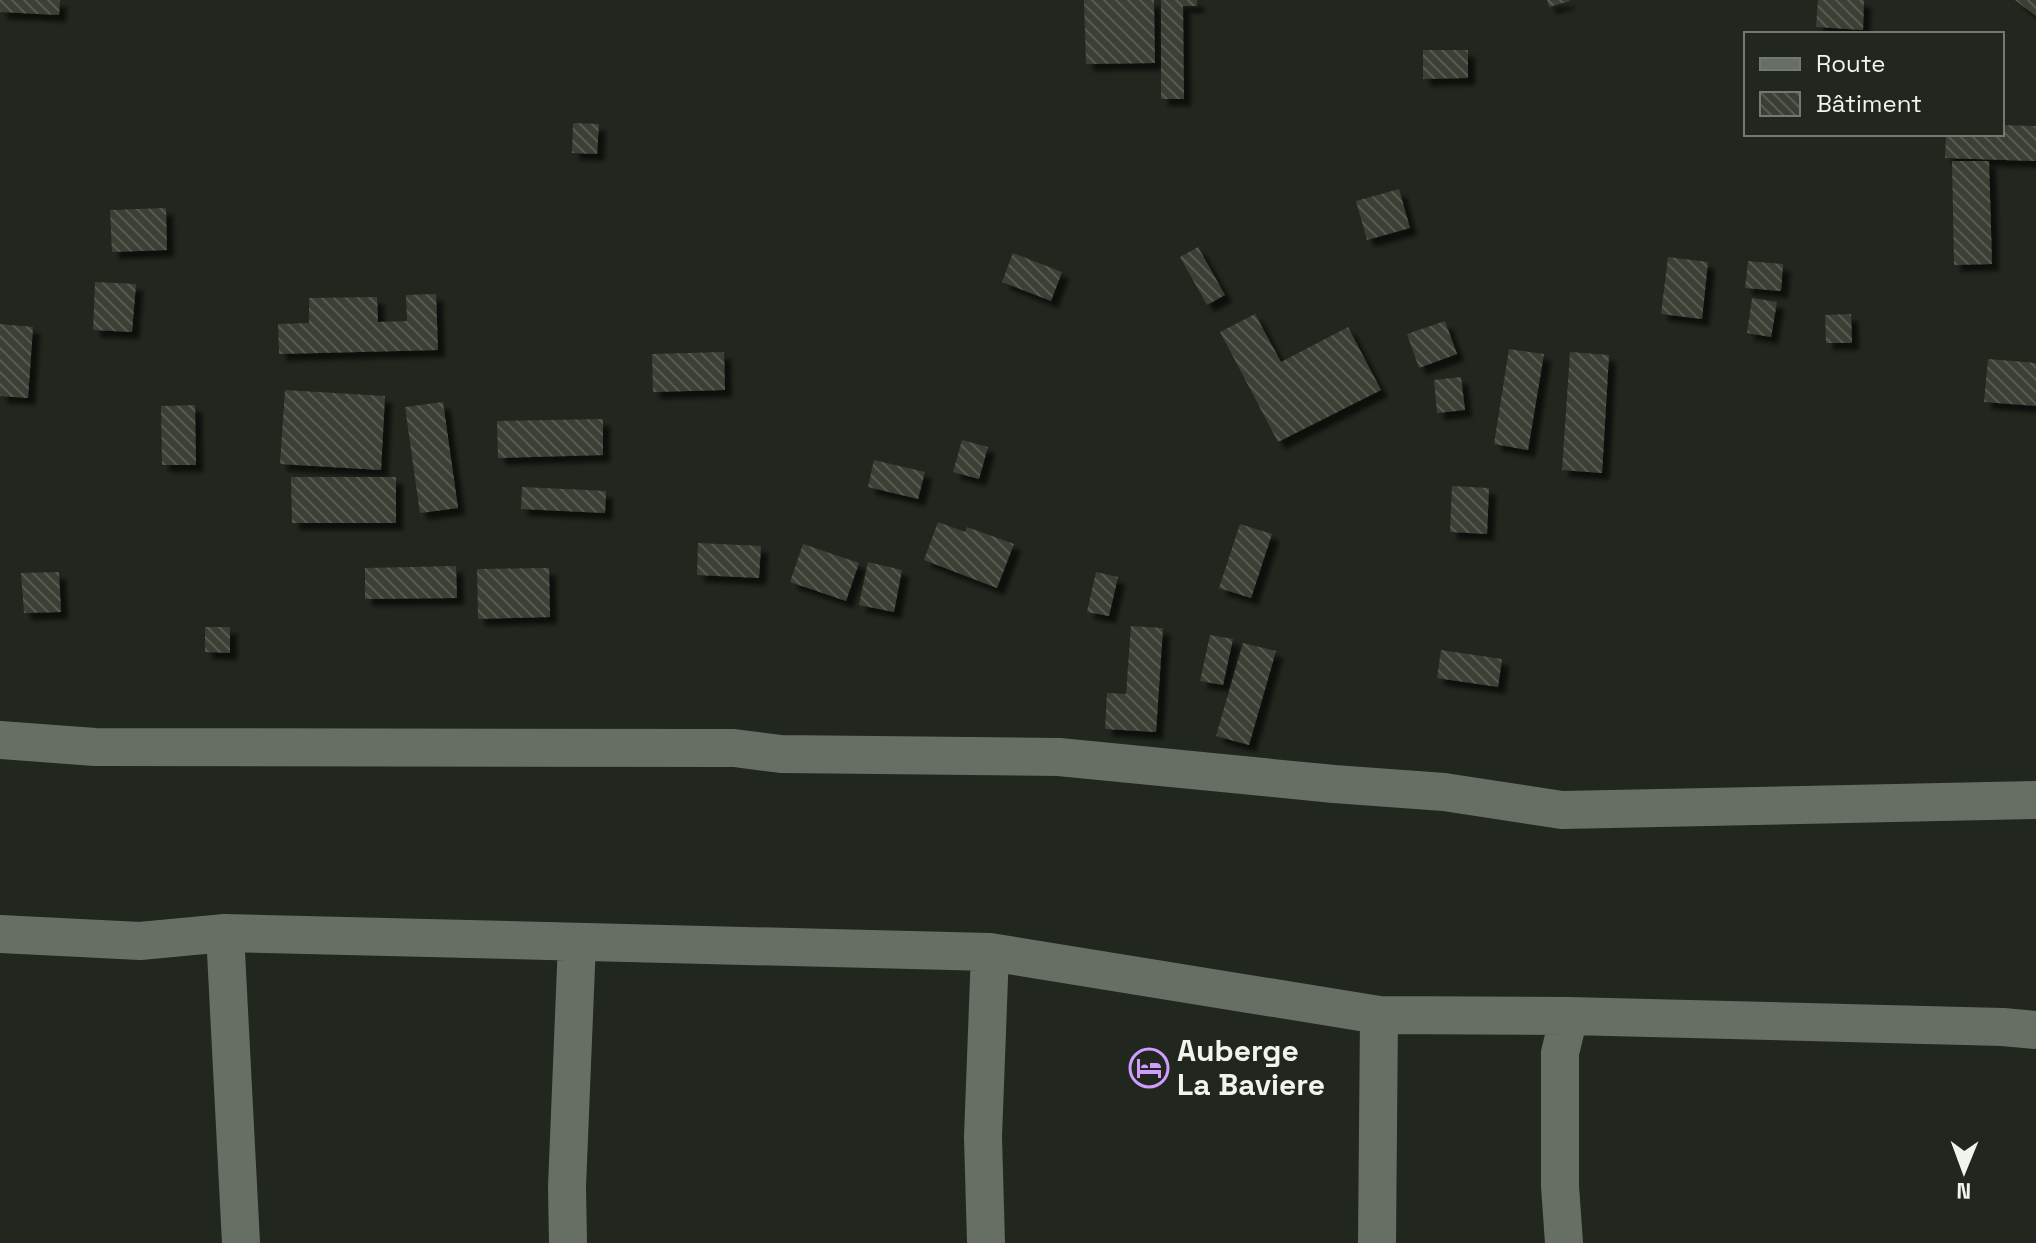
<svg xmlns="http://www.w3.org/2000/svg" width="2036" height="1243" font-family="'Space Grotesk',sans-serif">
	<defs>
		<pattern id="building-back-hatch" width="6" height="6" patternUnits="userSpaceOnUse" patternTransform="scale(2)"><rect width="6" height="6" fill="#3a3f36"/><path d="M-1 5l2 2M0 0l6 6M5-1l2 2" fill="none" stroke="#575b53"/></pattern>
		<filter id="shadow"><feDropShadow dx="7" dy="7" stdDeviation="2" flood-color="#0009"/></filter>
	</defs>
	<rect width="100%" height="100%" fill="#21261e"/>
	<path fill="url(#building-back-hatch)" filter="url(#shadow)" d="M0 0H60L59 15 0 12Z
		M1084 0H1154L1155 63 1086 64Z
		M1161 0H1197V6H1183L1184 99H1161Z
		M1547 0H1570V1L1549 7Z
		M1818 0H1864L1863 30 1816 27Z
		M2015 0H2036V16Z
		M1423 50H1468V78L1423 79Z
		M573 123 599 124 597 154 572 153Z
		M2002 125 2036 126V161L1945 158 1946 134H2002Z
		M1952 161H1989L1992 264 1954 265Z
		M1399 189 1410 228 1367 240 1356 201Z
		M166 208 167 250 112 252 110 210Z
		M1198 247 1225 295 1207 305 1180 257Z
		M1013 253 1062 272 1051 301 1002 282Z
		M1668 257 1708 262 1702 319 1661 314Z
		M1748 261 1783 264 1781 291 1745 288Z
		M95 282 136 284 132 332 93 330Z
		M436 294 438 350 279 354 278 324 309 323V298L377 297 378 322 407 321 406 295Z
		M1752 298 1777 302 1771 337 1747 333Z
		M1255 314 1281 362 1348 327 1381 390 1278 442 1220 332Z
		M1851 314 1852 343H1826L1825 315Z
		M1445 321 1457 354 1419 368 1407 334Z
		M0 324 33 327 28 398 0 396Z
		M1509 349 1544 354 1528 450 1494 444Z
		M724 352 725 390 653 392 652 354Z
		M1570 352 1609 355 1602 473 1562 470Z
		M1988 359 2036 363V406L1984 402Z
		M1461 377 1465 410 1437 413 1434 380Z
		M285 390 385 396 381 470 280 464Z
		M443 402 458 508 420 513 405 407Z
		M195 405 196 465H162L161 406Z
		M603 419V455L498 458 497 421Z
		M962 440 988 447 979 479 953 472Z
		M874 460 925 472 918 499 868 487Z
		M291 477H396V523H292Z
		M1452 486 1489 488 1487 534 1450 532Z
		M522 487 606 491 605 513 521 509Z
		M938 522 965 532 967 527 1014 544 997 588 924 560Z
		M1240 524 1272 534 1251 598 1219 588Z
		M698 543 761 546 759 578 697 575Z
		M803 544 859 563 846 601 790 582Z
		M868 562 902 570 894 612 859 605Z
		M456 566 457 598 365 599V568Z
		M549 568 550 617 478 619 477 569Z
		M59 572 61 612 24 613 21 573Z
		M1096 572 1118 577 1109 616 1087 612Z
		M1131 626 1163 628 1156 732 1105 729 1107 693 1126 694Z
		M205 627H230V653L205 652Z
		M1210 635 1233 639 1223 685 1200 681Z
		M1243 643 1276 651 1249 745 1216 736Z
		M1441 650 1502 659 1498 687 1437 678Z"/>
	<g fill="none" stroke-linecap="round" stroke-linejoin="round">
		<path stroke="#676e64" stroke-width="38" d="M0 740 95 747 734 748 781 754 1059 757 1334 784 1444 792 1562 810 2036 800
			M225 933 241 1243
			M0 934 140 941 225 933 990 952 1379 1015 1569 1016 2003 1027 2036 1030
			M568 1243 567 1187 577 942
			M986 1243 983 1137 990 952
			M1377 1243 1379 1015
			M1564 1243 1560 1186V1053L1569 1016"/>
	</g>
	<defs>
		<g id="hotel-ring" transform="scale(2)"><circle r="9.5" fill="#21261e" stroke="#d09dfe" stroke-width="1.5"/><path d="M-6-4.5h1.5V1H6V5H4.5V3h-9V5H-6ZM-4 0a1.8 1.8 0 1 1 3.6 0ZM.5 0V-2.5h3Q6-2.5 6 0Z" fill="#d09dfe"/></g>
	</defs>
	<g fill-rule="evenodd">
		<use href="#hotel-ring" x="1149" y="1068"/>
	</g>
	<g text-anchor="middle" stroke-width="6" stroke-linejoin="round" paint-order="stroke">
		<g font-size="30" font-weight="bold" fill="#f0f4ee" stroke="#21261e" text-anchor="start">
			<text x="1177" y="1061">Auberge<tspan x="1177" dy="34">La Baviere</tspan></text>
		</g>
	</g>
	<rect x="1744" y="32" width="260" height="104" fill="#21261e" stroke="#747871" stroke-width="2"/>
	<rect x="1760" y="58" width="40" height="12" fill="#676e64" stroke="#747871" stroke-width="2"/>
	<text x="1816" y="72" font-size="24" fill="#f0f4ee">Route</text>
	<rect x="1760" y="92" width="40" height="24" fill="url(#building-back-hatch)" stroke="#747871" stroke-width="2"/>
	<text x="1816" y="112" font-size="24" fill="#f0f4ee">Bâtiment</text>
	<g transform="translate(1964 1171) rotate(181)" stroke="#21261e" stroke-width="6" paint-order="stroke">
	<path d="M0-6L14 30L0 20L-14 30Z" fill="#f0f4ee"/>
	<text y="-12" font-size="22" font-weight="bold" text-anchor="middle" fill="#f0f4ee">N</text>
	</g>
</svg>
